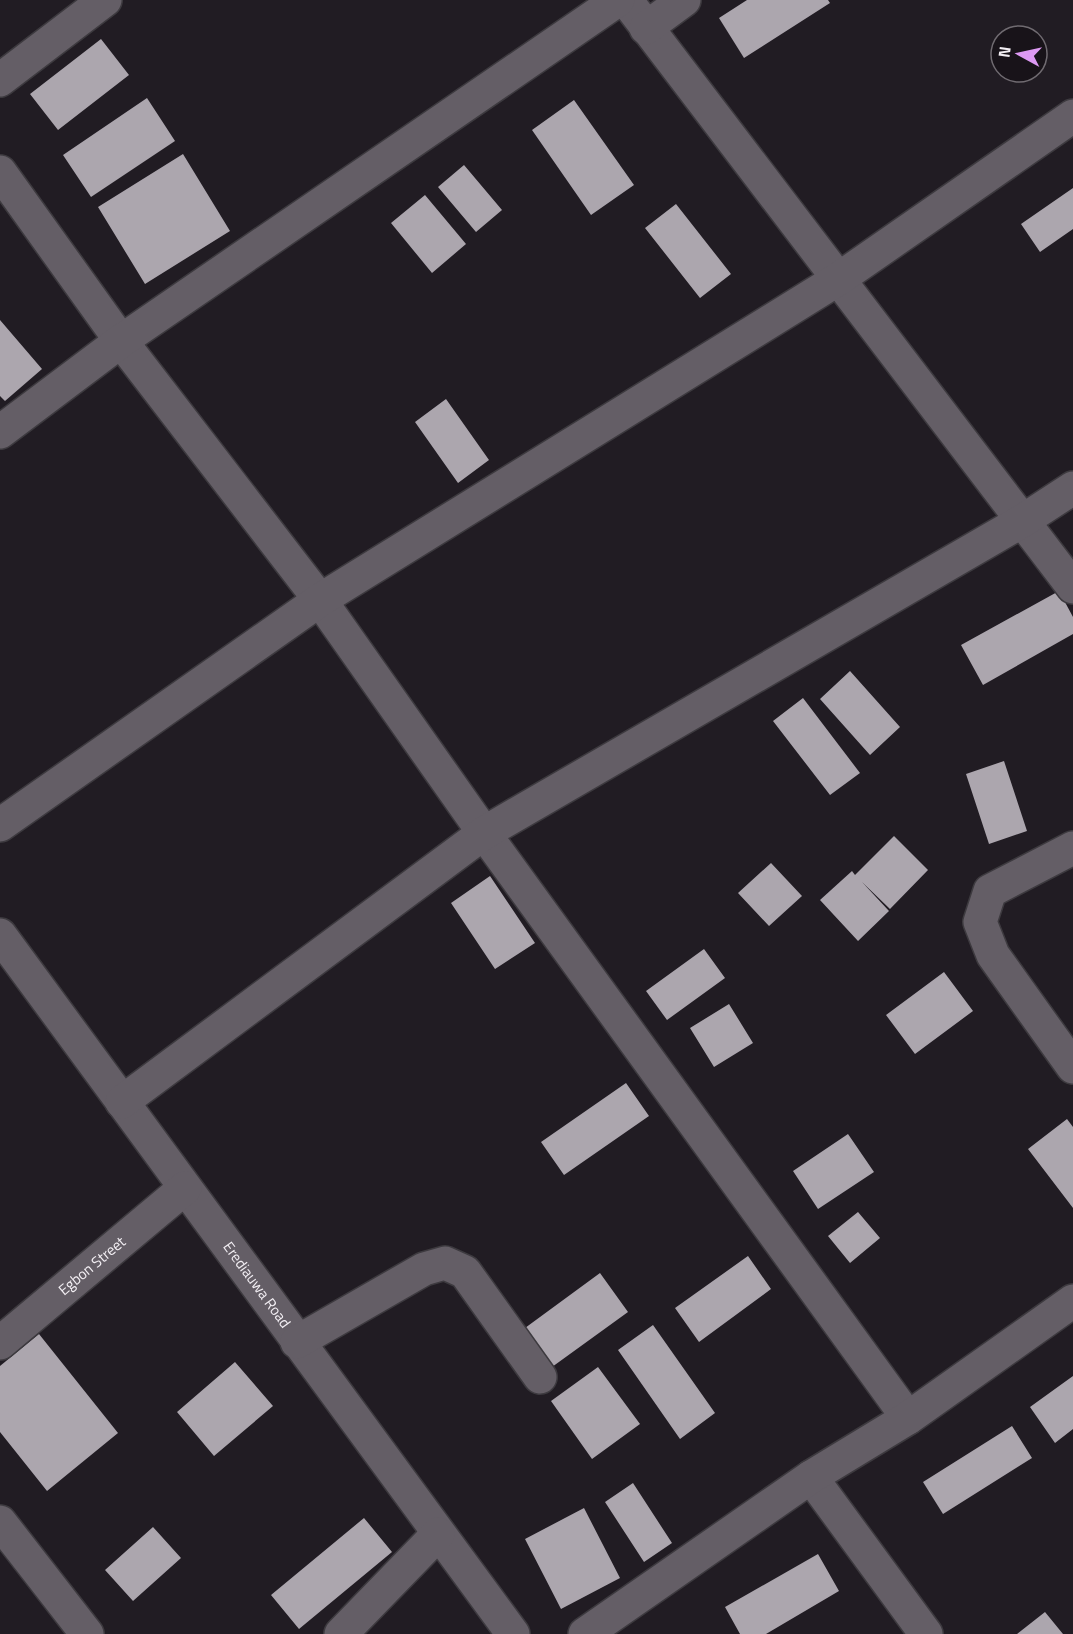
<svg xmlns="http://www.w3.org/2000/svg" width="1073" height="1634" font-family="'Titillium Web',sans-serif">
	<rect width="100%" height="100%" fill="#211c23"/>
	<path fill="#aca6ae" d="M747 0H828L830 3 744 58 719 18Z
		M101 39 129 75 58 130 30 94Z
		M147 98 175 141 91 197 63 155Z
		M574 100 634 185 591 215 532 130Z
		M183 154 230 231 145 284 98 207Z
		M464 165 502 210 476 232 438 187Z
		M1073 188V229L1040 252 1021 224Z
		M425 195 466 244 432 273 391 223Z
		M676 204 731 274 700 298 645 228Z
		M0 320 42 369 5 401 0 396Z
		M446 399 489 460 458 483 415 422Z
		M1059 591 1073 617V634L983 685 961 645Z
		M850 671 900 727 870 755 820 699Z
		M803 698 860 773 830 795 773 721Z
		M1004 761 1027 831 989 844 966 774Z
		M894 836 928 870 890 909 862 882 889 911 858 941 820 900 852 871 855 875Z
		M771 863 802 896 769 926 738 893Z
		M490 876 535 943 495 969 451 903Z
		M704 949 725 978 667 1020 646 991Z
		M944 972 973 1011 915 1054 886 1015Z
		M729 1004 753 1043 714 1067 690 1028Z
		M626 1083 649 1116 564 1175 541 1142Z
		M1067 1119 1073 1127V1208L1028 1149Z
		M848 1134 874 1172 818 1209 793 1171Z
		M858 1212 880 1238 850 1263 828 1236Z
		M748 1256 771 1289 699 1342 675 1308Z
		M600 1273 628 1312 552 1367 525 1328Z
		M653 1325 715 1413 680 1439 618 1350Z
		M39 1334 118 1433 47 1491 0 1432V1366Z
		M235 1362 273 1406 214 1456 177 1412Z
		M598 1367 640 1424 592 1459 551 1401Z
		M1073 1376V1429L1055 1443 1030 1407Z
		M1012 1426 1032 1458 943 1514 923 1482Z
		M633 1483 672 1543 644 1562 605 1502Z
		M584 1508 620 1578 561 1609 525 1539Z
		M364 1518 392 1552 299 1629 271 1595Z
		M153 1527 181 1558 133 1601 105 1570Z
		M818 1554 839 1591 766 1634H740L725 1607Z
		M1045 1612 1063 1634H1017Z"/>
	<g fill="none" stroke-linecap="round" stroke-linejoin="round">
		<g stroke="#3d3a3f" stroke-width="36">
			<g id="minor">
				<path d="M626 0 1073 587"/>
				<path d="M646 28 684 0"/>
				<path d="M0 80 105 0"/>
				<path d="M0 172 121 341 320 600 484 833 908 1418"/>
				<path d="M0 432 121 341 618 0"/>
				<path d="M0 825 320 600 840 278 1073 116"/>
				<path d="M1073 848 990 891 980 922 993 955 1073 1067"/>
				<path id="s1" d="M0 935 513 1634"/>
				<path d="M122 1102 484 833 1024 520 1073 488"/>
				<path d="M297 1342 424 1269 445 1263 465 1272 540 1377"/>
				<path id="s2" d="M0 1343 185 1188"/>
				<path d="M811 1477 926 1634"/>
				<path d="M0 1522 87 1634"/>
				<path d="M341 1634 438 1534"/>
				<path d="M585 1634 811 1477 908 1418 1073 1301"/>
			</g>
		</g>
		<use href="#minor" stroke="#645e66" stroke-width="33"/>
	</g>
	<g text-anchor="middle" stroke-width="6" stroke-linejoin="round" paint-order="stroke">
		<g font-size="15" fill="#f3eff4" stroke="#181319">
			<text dy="5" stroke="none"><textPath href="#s2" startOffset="120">Egbon Street</textPath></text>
			<text dy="5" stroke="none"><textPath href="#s1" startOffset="434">Erediauwa Road</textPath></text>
		</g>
	</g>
	<g transform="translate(1019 54) rotate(278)"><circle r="28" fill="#181319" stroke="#706b71" stroke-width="1.5"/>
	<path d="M0-4.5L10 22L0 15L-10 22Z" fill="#dd99f3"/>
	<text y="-9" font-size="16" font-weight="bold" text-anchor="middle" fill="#f3eff4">N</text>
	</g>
</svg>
